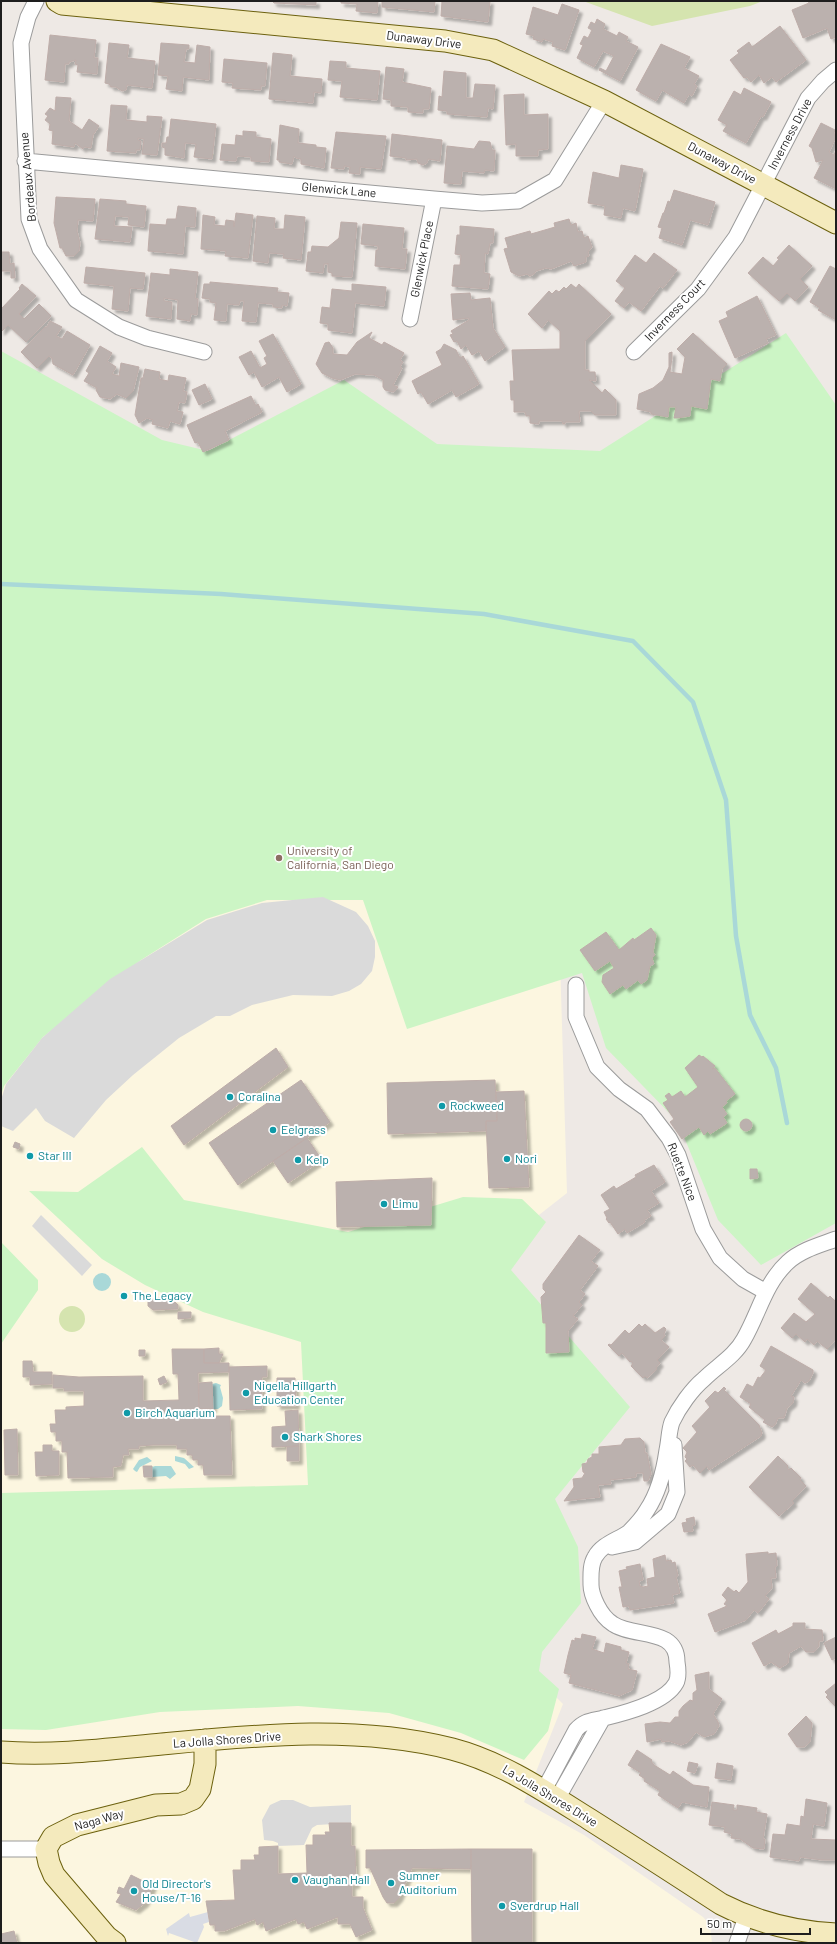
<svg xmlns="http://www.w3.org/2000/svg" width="837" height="1944" font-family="Barlow,sans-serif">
	<defs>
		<filter id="shadow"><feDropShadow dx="3.5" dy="3.5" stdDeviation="1" flood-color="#0004"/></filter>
	</defs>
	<rect width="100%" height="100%" fill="#eee9e5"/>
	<path fill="#fcf6e0" d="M1 363 219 471 547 523 567 1193 530 1222 498 1268 546 1506 533 1647V1674L563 1704 524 1802 584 1835 703 1917 710 1925 712 1943H1Z"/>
	<path fill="#d5e4af" d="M583 1H763L750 6 652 26Z
		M59 1319a13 13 0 1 1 26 0a13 13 0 1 1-26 0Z"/>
	<path fill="#ccf5c5" d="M786 333 836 405V1223L761 1265 718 1220 678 1122 606 1048 582 973 407 1029 363 900H267L206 919 141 960 43 1037 4 1086 1 1095V351L162 440 208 451 344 380 437 444 600 451Z
		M142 1147 184 1200 348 1232 463 1197 522 1199 546 1222 511 1270 630 1407 555 1499 578 1547 581 1603 542 1652 539 1671 559 1689 548 1731 524 1760 461 1733 389 1713 298 1706 160 1712 46 1730 1 1729V1493L308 1485 301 1342 203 1312 145 1285 102 1259 29 1191 78 1192Z
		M1 1242 38 1280V1290L1 1344Z"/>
	<path fill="#dadada" d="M323 897 356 912 368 926 375 941V957L372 971 361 984 349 991 332 996 293 995 252 1005 230 1016H216L179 1038 133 1075 106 1100 74 1138 45 1121 36 1108 13 1131 1 1126V1100L6 1084 42 1038 110 979 207 920 262 903Z
		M41 1215 92 1265 82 1276 32 1226Z
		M281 1800H293L310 1807 351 1805V1823L317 1825 312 1828 304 1845 278 1846V1843L273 1841 264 1840 262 1820 270 1805Z"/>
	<path fill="#d9dce4" d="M208 1912 209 1922 203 1924 204 1927 197 1943 169 1933 168 1936 166 1929 189 1913 190 1917Z"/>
	<path fill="#a9d8d8" d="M93 1282a9 9 0 1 1 18 0a9 9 0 1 1-18 0Z
		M216 1383 221 1385 220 1387 223 1398 222 1406 218 1409H213L212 1406V1384Z
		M175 1456 184 1458 194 1467 189 1469 185 1464 175 1461Z
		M147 1457 152 1461 140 1467 137 1472 135 1471 133 1469 139 1460Z
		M155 1466H171L176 1474 170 1479 166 1476 152 1477V1467Z"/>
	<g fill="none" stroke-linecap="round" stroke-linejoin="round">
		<path stroke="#a9d8d8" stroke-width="4.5" d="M1 584 221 594 484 614 633 641 693 702 726 800 736 936 750 1015 776 1068 787 1123"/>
	</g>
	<path fill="#bbb1ae" stroke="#beada9" filter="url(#shadow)" d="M272 1H316V5L274 3Z
		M341 1H378L377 13 356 11 357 4 341 3Z
		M382 1H435L434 12 382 7Z
		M442 1H490L488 22 441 16Z
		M808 1H836V37L831 39 827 28 803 38 792 10 809 3Z
		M562 4 579 10 565 50 552 46 553 42 543 39 542 42 533 39 534 36 526 34 533 7 558 15Z
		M597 19 605 24 603 29 617 36 619 32 628 37 626 41 638 47 620 81 599 70 600 68 606 71 614 56 603 51 594 67 577 58 583 45 580 44 584 36 588 38 592 30 588 28 591 22 595 24Z
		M780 26 806 60 776 82 772 77 764 83 759 75 751 82 747 77 744 78 730 60 739 53 737 51 749 42 752 47Z
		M50 35 96 40 94 58H98L97 74 77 72 78 65 75 64 76 60 69 62V64H65L64 82 45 80Z
		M109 43 129 45 127 58 155 61 152 88 127 85 126 90 122 91 116 87H111L109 84 105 83Z
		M161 43 189 45V49H186L184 62 195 63 197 45 210 47 209 80 183 77 182 91 166 89 168 76 158 75Z
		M661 44 690 57 684 68 699 76 694 84 697 86 692 96 689 94 684 103 662 90 656 101 636 90Z
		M273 53 292 55 290 76 322 79 321 93 314 92 313 103 269 99Z
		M224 59 267 63 265 86H261V90L232 88 233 83 222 82Z
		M330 61 346 62V68L380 71 377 100 340 97 342 81 328 80Z
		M386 67 404 69 402 82 431 88 429 109H423V113L408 112V107L391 106V100L383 99Z
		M444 71 466 73V98H473L475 84 495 85 493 109 488 108 487 117 447 114V111L438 110 439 96 442 97Z
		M744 88 771 102 763 117 761 116 746 143 723 131 727 125 718 120 734 91 741 95Z
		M524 94V115L548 114V149L538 150V156H516V144L506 145 504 95Z
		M56 97 71 98 69 121 82 130 89 119 99 126 93 135 91 148 84 147 83 149 75 143 74 147 52 144 53 131 49 130 50 124 45 120 48 116 45 114 50 108 55 111Z
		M111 105 127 106 126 120 147 122V116L162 117 157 155 142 154 144 139 138 138V140L141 141 140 150H136V153L107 151Z
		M171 119 216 124 212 159 194 157 196 144 185 143 184 158 165 155V148L162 147V143H166L167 137H169Z
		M821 123 835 130 834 133 836 137 829 152 834 155 836 150V189L814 178 823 160 816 162 812 148 809 146Z
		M280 125 299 129 298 143 316 145V147L326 148 324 168 301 164V159L296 158 294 156 292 164 279 162V160H277Z
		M243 131 256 132V137L271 139 269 162 251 161V157L237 156 236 161 220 160 222 144 235 145 236 135 243 136Z
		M336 132 386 136 381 169 360 167V174L349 173 350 167 344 166V169L331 168Z
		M392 134 442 140 440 161 428 159 427 163 423 165 418 163 417 159 406 160V158L390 156Z
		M479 141 490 142 492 150H495L494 171 485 170 484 173 462 171 461 184 444 183 447 146 474 149Z
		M621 165 643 169 635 211 623 208 621 218 604 215 605 206 588 203 593 172 619 178Z
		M674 190 715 202 708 225 690 220 682 245 659 238 662 228 658 227 663 213H664L668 201 670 202Z
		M56 197 95 199 93 221 78 220 77 231 80 243 79 251 74 256H66L62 248H60L54 223Z
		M100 199 126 201V204L146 206 144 227 128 225 129 217 115 216 114 226 132 227 130 242 95 239Z
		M178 206 196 208 195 227 185 226 183 254 148 251 150 224 166 225 167 219H176Z
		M236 213 253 215 248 258 225 256 226 251 201 249 203 215 215 217 214 225 225 226 226 220 234 221V227Z
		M285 215 305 217 301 260 283 258 284 254 269 253 268 263 253 261 257 216 275 218 274 229H284Z
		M569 219 571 225 576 223 578 232 582 231 584 238 588 236 592 247 588 252 589 256 586 257V262L574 266 571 261 551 269 546 268 536 271 534 274 530 276 527 274 519 276 511 272 504 249 508 248 505 238 530 231 531 234 555 227 554 223Z
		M341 222 357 223 352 277 332 276V273L328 272V263V264H324L323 273 306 271 308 252H311L312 246 328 247 339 238Z
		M363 224 404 228 402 249H407L405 269 375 266 376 250H378V246L361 244Z
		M460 226 494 229 493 243H490L488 254 485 253 484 273 490 274 488 289 452 286 454 265H460L461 255 455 254 457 235H460Z
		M789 245 812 266 800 279 808 287 795 301 787 293 779 301 748 273 763 257 773 266 779 259 777 258Z
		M1 252H9L10 264 14 263 15 278H11V271H1Z
		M654 253 677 270 663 288 660 286 641 311 629 302 624 308 615 301 625 288 616 281 635 255 646 263Z
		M830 266 836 269V320L818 310 820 308 810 302Z
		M86 267 145 273 143 289 130 288 128 311 112 309 114 286 84 283Z
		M170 269 198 272 195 298 198 299 197 315 191 314 190 321 177 319 178 300 164 298V301L172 302 171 319 146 316 151 273 170 275Z
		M210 282 278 288 277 292 289 293 287 306 282 305V308L273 307V304L258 303 256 322 242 321 244 301H240L239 305 227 304 226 321 214 320 216 303 210 302V299L202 298 204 284H210Z
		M22 284 36 296 19 314 24 319 39 304 51 316 26 342 8 325 1 332V309L20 289 19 288Z
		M352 284 386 287 384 306 355 303 352 333 328 330V324L320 323 322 307 330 308 332 289 352 291Z
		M571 284 576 288 579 284 611 314 585 341V370H589V372H595L596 381 589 380 602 393 605 389 616 400V415H595L591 411H579L580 422H565V424H563L562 421H539V424L530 423V416H526L525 412H514V400H511L510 381H514L512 350 560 349V331L548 320 542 328 528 314 549 291 552 294 556 290 559 292 564 287 566 289Z
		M470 293 471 300 490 298 493 328 505 347 485 361 479 351 472 355 466 345 461 349 457 341 454 342 450 335 453 334 451 331 469 320V318L453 320 451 294Z
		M757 296 776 335 766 339 768 343 735 358 719 321 728 317 726 312Z
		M50 321 62 327 56 336 62 339 67 331 90 345 73 375 53 364 52 358 49 356 37 368 21 352 45 327H47Z
		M372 332 369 338 382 345 384 342 404 353 400 360 403 362 400 367 402 368 393 385 398 387 395 391 393 392 385 390 383 387V380L374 375 355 374 340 380 332 378 322 373 316 364 325 343 329 342 333 348V354L347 355 357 342Z
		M693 333 727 364 722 369 720 381 711 379 707 409 691 406 690 416 677 418H674L676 407H669L668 417 651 414V412L637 409 639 394 653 388 663 380 669 367V353L672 352V358L670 372 682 374 685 357 677 349Z
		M273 334 301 384 287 392 279 377 262 387 254 372 249 375 239 357 251 351 260 368 267 364 264 358 267 356 259 341Z
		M444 344 456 350 460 358 463 356 479 384 456 397 452 390 428 404 421 392 418 394 412 381 442 365 436 352 441 349Z
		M100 346 112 353 107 361 116 367 112 374 119 376 121 363 139 367 133 391 126 398 117 394 110 399 100 397 96 390 97 388 84 381 89 373 86 371Z
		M145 369 160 372 159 379 168 381 169 375 186 378 183 391 187 392 185 403 179 402 177 411 183 412 180 424 170 421 168 428 152 424 153 420 147 418 139 423 135 415 141 378H143Z
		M205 384 212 399 199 405 192 390Z
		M251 396 256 406 258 404 262 412 225 431 229 440 203 452 198 442 195 443 187 425Z
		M651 928 656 935 653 952 655 955 652 958 654 964 650 966 647 980 641 984 638 980 626 989 623 985 610 994 602 982 603 975 614 968 610 961 595 971 580 950 606 932 619 950 633 938 634 940Z
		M276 1048 288 1067 184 1145 171 1126Z
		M699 1055 702 1057 703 1056 715 1066 712 1069 715 1068 735 1094 726 1101 727 1103 722 1107 727 1114 723 1117 727 1123 710 1134 708 1131 704 1135 699 1127 682 1139 670 1122 674 1119 663 1103 668 1100 665 1096 669 1093 672 1097 681 1091 685 1097 698 1087 685 1068Z
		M301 1080 330 1122 238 1185 209 1143Z
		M495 1080 497 1121H486V1131L388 1134 387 1083Z
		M524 1091 529 1187 489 1188 486 1121H497L496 1092Z
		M740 1125a6 6 0 1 1 12 0a6 6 0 1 1-12 0Z
		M307 1138 322 1160 288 1183 273 1161Z
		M15 1142 20 1144 19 1149 13 1147Z
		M654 1165 665 1182 651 1191 659 1203 647 1210 651 1216 644 1220 645 1222 627 1233 625 1229 618 1234 610 1222 609 1223 606 1219 607 1218 604 1212 610 1209 601 1195 614 1186 616 1189 636 1177 635 1175Z
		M750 1169H757L758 1178 750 1179Z
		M432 1178 431 1225 337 1227 336 1182Z
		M579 1235 600 1250 591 1261 598 1266 580 1290 585 1294 579 1302 582 1305 573 1316 578 1319 568 1331 569 1352 546 1353V1323H543L541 1297 546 1292 543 1289V1284Z
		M811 1283 828 1298 830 1296 836 1302V1339L827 1349 817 1341 814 1345 807 1339 805 1342 796 1334 792 1338 781 1328 794 1313 806 1322 815 1314 798 1299Z
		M162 1297 168 1300 174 1301 178 1305V1309L153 1310 148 1306V1300Z
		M178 1312H191V1318L178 1319Z
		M639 1324 642 1327 645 1324 655 1333 664 1327 666 1329 664 1334 665 1336 661 1340 669 1347 657 1360 660 1363 656 1368 657 1369 647 1378 645 1376 643 1378 631 1366 633 1363 631 1361 630 1362 622 1353 619 1356 608 1345 609 1344 611 1345 625 1330 629 1334Z
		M771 1346 813 1370V1373L809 1381 805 1383 801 1380 791 1396 794 1397 793 1403 787 1408 784 1418H778L775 1425 772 1427 763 1422 765 1420 749 1407 751 1404 740 1397 747 1384 753 1387 758 1377 760 1378 766 1370 760 1366Z
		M219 1348V1354H223L219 1363H204V1349Z
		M172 1349H204V1363H229V1372L198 1373 199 1416H230L232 1475H204L203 1465H198V1460H193L192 1455H187V1449H177V1445H153L139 1446V1449H128L129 1455H123L121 1466 113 1467V1477L68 1478 67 1452H62V1441H56V1432H51L50 1424H56L55 1410H66V1407L84 1406V1391H64V1388H53V1375L79 1377 143 1376V1401L179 1400 178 1374H173Z
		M139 1350H145V1356H139Z
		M23 1361H32L33 1372H52V1384L30 1385V1377H23Z
		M267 1366V1377H262V1409L230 1410 229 1367Z
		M164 1376 167 1382 160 1385 158 1379Z
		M277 1378H295L296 1406H277Z
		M212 1382 213 1409H199V1383Z
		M724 1387 726 1389 724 1390 759 1425 762 1433 761 1436 709 1470 707 1466 700 1473 693 1465 690 1467 685 1461 687 1459 685 1457 687 1452 683 1448 697 1432 692 1426 710 1407 705 1401 715 1391 718 1393Z
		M298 1410 299 1446 272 1447V1427L286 1426 285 1411Z
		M17 1429 18 1475H5L4 1430Z
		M640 1438 644 1442 645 1453H647L651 1474 648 1481H644L643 1473H636V1477L610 1480 611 1484 598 1485 600 1497 564 1501 574 1487 573 1479 582 1478 585 1473 583 1472 582 1464 587 1463 588 1459 592 1457V1454H599V1447L621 1445 625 1439Z
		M43 1445H52V1451H59V1475L36 1476 35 1452H43Z
		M299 1446V1461H287V1447Z
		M778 1456 788 1466 787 1467 789 1470 791 1468 801 1478 800 1480 806 1486 792 1501 794 1503 779 1516 749 1487Z
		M143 1466H152V1477H144Z
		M694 1517 695 1525 692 1526 693 1531 684 1532 682 1523 687 1522 686 1519Z
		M768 1552V1554L776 1553 777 1566 775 1567 776 1578H771L772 1588 765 1596 769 1599 758 1613 754 1610 746 1620 715 1632 708 1614 727 1606 724 1604 727 1600 722 1595 728 1587 734 1592 736 1590 739 1593 748 1582 746 1554Z
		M665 1555 666 1561 671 1560 672 1563 675 1562 678 1576 676 1577 680 1593 672 1595 674 1603 630 1610 629 1606 623 1607 619 1587H622L619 1571 627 1569 626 1567 640 1564 643 1580 639 1581 640 1586 643 1587 648 1586 647 1579 655 1577 653 1559Z
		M793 1623H805V1629L822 1630 823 1641H819V1646L814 1652H806L801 1646 789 1653 788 1663 780 1668 771 1662 764 1666 752 1643 776 1630 778 1634 793 1626Z
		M582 1634 596 1637 592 1649 604 1653 606 1643 621 1647V1650L629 1652 626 1663 629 1664 628 1669 637 1671 632 1690 621 1695 620 1696 569 1683 571 1675 564 1673 568 1655 572 1640 575 1641V1638L581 1639Z
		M836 1637V1658L832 1660 824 1643Z
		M709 1672V1689L722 1699 713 1714 718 1722 719 1726 714 1734 704 1737 696 1732 688 1742 681 1745 669 1741 662 1742 661 1739 647 1742 645 1724 660 1722 670 1723 675 1717H679V1711L683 1706 690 1700 693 1701V1693L697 1690 695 1675Z
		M836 1683V1707L826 1697 828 1695 825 1692Z
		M806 1716 812 1723 810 1742 804 1747H797L788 1734Z
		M637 1750 652 1760 651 1761 654 1765 670 1775 673 1771 693 1785 709 1787 707 1807 682 1802 678 1808 658 1795 660 1791 644 1781 645 1779 639 1775 641 1773 628 1765Z
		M689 1762 698 1764 695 1773 687 1771Z
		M717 1763 733 1766 731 1780 715 1778Z
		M806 1799 827 1803 824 1826 813 1824 811 1839 836 1840V1860H822L800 1857 799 1861 770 1857 773 1834 785 1835 787 1824 800 1826 801 1816 804 1817Z
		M712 1802 734 1805 733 1810H737V1805L757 1808 756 1812 767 1814 763 1839H765L764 1849 753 1848 740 1839 731 1838 732 1834 724 1832 725 1827 709 1825Z
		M329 1823H351V1846H355L356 1885H352V1897H363V1908L372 1930 356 1937 350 1924H338V1917L307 1929 304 1922 298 1924 296 1919 266 1931 263 1922 257 1925 255 1919 224 1931H215V1925H210L206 1901 235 1900 233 1870H241V1860H255L254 1855H259V1847L278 1846V1874L307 1873 306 1845H313V1835H326L325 1832H330Z
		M471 1849H532V1943H472Z
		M471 1849V1869L412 1868 399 1898 394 1903H387L383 1897 370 1868H366V1850Z
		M131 1875 153 1886 145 1903 136 1910 116 1902 121 1894 117 1893 119 1887 124 1889Z
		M14 1931 17 1943H1V1934Z"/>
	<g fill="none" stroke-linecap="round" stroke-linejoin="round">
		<g stroke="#9b9b9b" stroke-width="17">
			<path id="street" d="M36 1 28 17 21 43 29 219 40 249 76 300 119 327 147 338 204 352
				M25 161 434 199 482 203 518 201 555 180 604 101
				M410 319 434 199
				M634 352 698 289 736 237 808 98 823 81 836 70
				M576 985V1017L597 1067 619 1089 647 1109 669 1138 678 1155 703 1229 720 1258 743 1279 766 1292
				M612 1547 635 1542 668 1514 677 1492 674 1445
				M544 1790 576 1730C585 1720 592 1721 604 1718 625 1713 665 1703 676 1683 679 1677 678 1668 677 1662 677 1627 634 1638 613 1624 605 1619 601 1613 597 1605 594 1599 591 1592 591 1585 591 1576 590 1565 595 1557 602 1544 618 1540 629 1532 635 1526 643 1517 647 1510 659 1492 664 1471 667 1450 669 1441 669 1430 672 1422 679 1407 692 1389 704 1379 717 1366 735 1356 744 1339 759 1313 765 1283 788 1262 801 1250 820 1245 836 1239
				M557 1799 603 1718
				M1 1849H46
				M737 1943 746 1917"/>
		</g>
		<g stroke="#6c610e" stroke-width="23">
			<path id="secondary" d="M57 1 62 4 445 41 493 50 604 101 836 223
				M1 1752C55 1756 108 1749 162 1744 258 1735 358 1725 452 1749 502 1762 546 1792 589 1819 633 1847 677 1875 721 1904 758 1923 795 1932 836 1934
				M115 1943 107 1937 54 1875 49 1863 46 1849 53 1837 77 1825 156 1805 181 1804 193 1799 200 1789 205 1764V1740"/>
		</g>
		<use href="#street" stroke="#fff" stroke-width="15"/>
		<use href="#secondary" stroke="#f4eabd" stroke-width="21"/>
	</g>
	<circle fill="#8d6e63" stroke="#fff" stroke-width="1.5" cx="279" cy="858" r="4"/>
	<g fill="#0f9aa8" stroke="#fff" stroke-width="1.5">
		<circle cx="230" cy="1097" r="4"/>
		<circle cx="442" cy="1106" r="4"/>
		<circle cx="273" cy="1130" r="4"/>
		<circle cx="30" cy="1156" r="4"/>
		<circle cx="507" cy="1159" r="4"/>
		<circle cx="298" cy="1160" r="4"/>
		<circle cx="384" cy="1204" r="4"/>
		<circle cx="124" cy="1296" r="4"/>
		<circle cx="246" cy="1393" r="4"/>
		<circle cx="127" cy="1413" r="4"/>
		<circle cx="285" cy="1437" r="4"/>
		<circle cx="295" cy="1880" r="4"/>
		<circle cx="391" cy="1883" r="4"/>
		<circle cx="134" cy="1891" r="4"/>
		<circle cx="502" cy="1906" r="4"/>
	</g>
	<g text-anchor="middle" stroke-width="4" stroke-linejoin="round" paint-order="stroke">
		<g font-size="12" fill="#1e1e1e" stroke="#fff">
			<text transform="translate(424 40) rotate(7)" y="4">Dunaway Drive</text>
			<text transform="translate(790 134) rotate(-62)" y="4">Inverness Drive</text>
			<text transform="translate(722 163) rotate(28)" y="4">Dunaway Drive</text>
			<text transform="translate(28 177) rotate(-95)" y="4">Bordeaux Avenue</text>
			<text transform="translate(339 190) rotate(5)" y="4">Glenwick Lane</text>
			<text transform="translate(422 259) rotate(-79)" y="4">Glenwick Place</text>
			<text transform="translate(675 310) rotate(-46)" y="4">Inverness Court</text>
			<text transform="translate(682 1172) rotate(69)" y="4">Ruette Nice</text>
			<text transform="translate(227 1740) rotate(-4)" y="4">La Jolla Shores Drive</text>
			<text transform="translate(550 1796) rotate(31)" y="4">La Jolla Shores Drive</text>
			<text transform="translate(99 1820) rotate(-16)" y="4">Naga Way</text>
		</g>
		<g font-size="12" fill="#785e54" stroke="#fff" text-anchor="start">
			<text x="287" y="855">University of<tspan x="287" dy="14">California, San Diego</tspan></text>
		</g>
		<g font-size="12" fill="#0d838f" stroke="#fff" text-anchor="start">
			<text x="238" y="1101">Coralina</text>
			<text x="450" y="1110">Rockweed</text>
			<text x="281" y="1134">Eelgrass</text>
			<text x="38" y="1160">Star III</text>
			<text x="515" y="1163">Nori</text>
			<text x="306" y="1164">Kelp</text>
			<text x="392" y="1208">Limu</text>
			<text x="132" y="1300">The Legacy</text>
			<text x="254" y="1390">Nigella Hillgarth<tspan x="254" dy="14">Education Center</tspan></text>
			<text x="135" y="1417">Birch Aquarium</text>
			<text x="293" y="1441">Shark Shores</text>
			<text x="399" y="1880">Sumner<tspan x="399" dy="14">Auditorium</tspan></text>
			<text x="303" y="1884">Vaughan Hall</text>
			<text x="142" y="1888">Old Director's<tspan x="142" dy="14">House/T-16</tspan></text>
			<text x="510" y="1910">Sverdrup Hall</text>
		</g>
	</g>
	<rect width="837" height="1944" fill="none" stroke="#1e1e1e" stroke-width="4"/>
	<path d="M701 1928v6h109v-6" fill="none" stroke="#1e1e1e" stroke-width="2"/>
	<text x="707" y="1928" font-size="12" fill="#1e1e1e" stroke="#ffffff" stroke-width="3" paint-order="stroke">50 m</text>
</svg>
